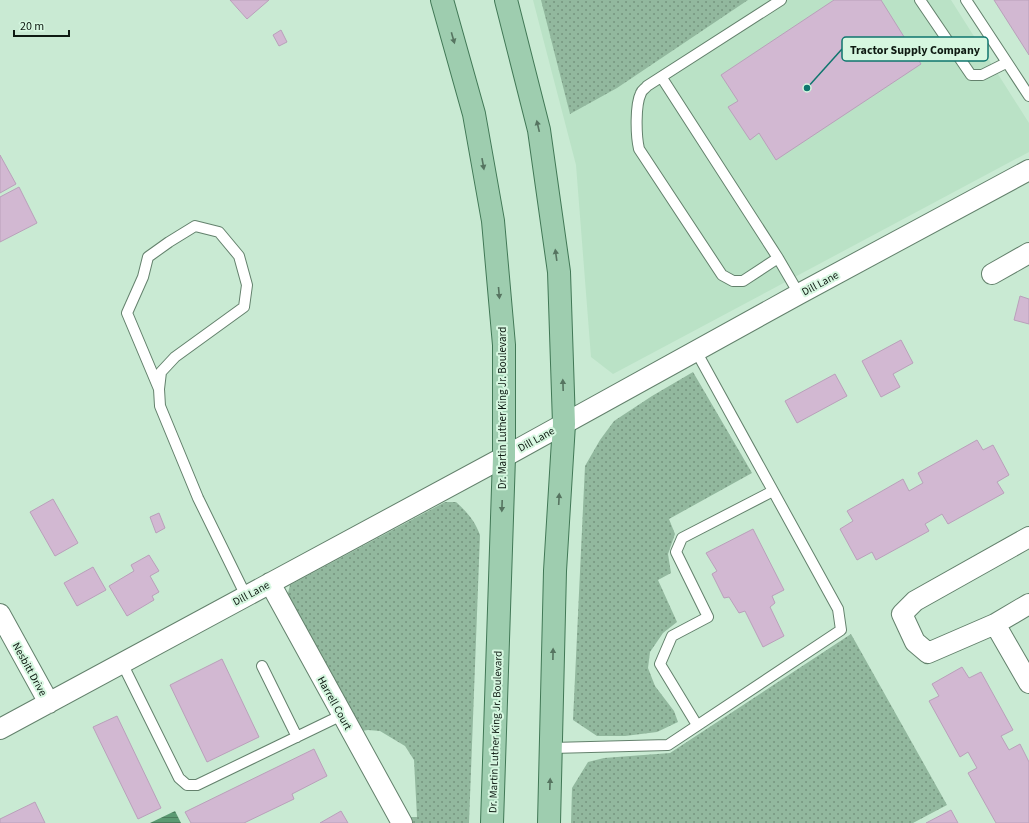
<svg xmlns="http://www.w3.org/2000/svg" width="1029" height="823" font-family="'Source Sans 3',sans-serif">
	<defs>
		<pattern id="grass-dots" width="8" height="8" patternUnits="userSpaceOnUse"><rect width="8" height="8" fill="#92b89e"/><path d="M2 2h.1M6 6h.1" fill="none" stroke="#76957f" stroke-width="1.8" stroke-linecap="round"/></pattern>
		<pattern id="water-rules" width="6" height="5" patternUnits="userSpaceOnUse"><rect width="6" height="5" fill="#5b9a72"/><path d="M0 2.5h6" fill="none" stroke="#4a7d5c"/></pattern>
	</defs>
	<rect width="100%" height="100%" fill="#c9ead3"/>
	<path fill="#bae2c6" d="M533 0H951L1029 123V152L613 374 591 357 576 165Z"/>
	<path fill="url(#grass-dots)" d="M541 0H748L617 88 570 114Z
		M693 372 752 473 669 519 675 534 668 554 671 573 658 580 677 622 663 633 650 652 648 668 655 686 674 711 678 722 657 732 625 736H597L573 720 585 466 600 440 614 421 652 396Z
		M445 502H456C467 512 475 521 480 535L469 823H413L410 817H417L414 760 405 746 380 731 368 730 362 731 290 605 288 593 290 585Z
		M851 634 947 805 913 823H571L572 788 588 762 604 758 670 753Z"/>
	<path fill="url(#water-rules)" d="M175 811 181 823H150Z"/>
	<path fill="#d2b8d2" stroke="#b9a0ba" d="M230 0H269L247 19Z
		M834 0H881L921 64 776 160 759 133 750 140 728 107 738 101 721 75Z
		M994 0H1029V55Z
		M281 30 287 42 279 46 273 35Z
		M0 155 16 184 0 193Z
		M19 187 37 223 0 242V197Z
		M1020 296 1029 299V324L1014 320Z
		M901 340 913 363 893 374 900 387 881 397 862 361Z
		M835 374 847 396 797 423 785 401Z
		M977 440 983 450 993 445 1009 475 997 482 1004 493 948 524 942 514 925 524 929 531 876 560 872 552 857 560 840 529 853 521 847 511 903 479 909 491 923 483 918 473Z
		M53 499 78 543 55 556 30 512Z
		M159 513 165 528 156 533 150 517Z
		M753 529 784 590 772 596 775 603 770 607 784 636 763 647 745 611 739 613 729 597 724 598 712 574 717 571 706 553Z
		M149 555 159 571 150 576 159 592 152 596 154 600 127 616 109 586 134 571 131 565Z
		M93 567 106 590 77 606 64 583Z
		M222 659 259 737 207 762 170 685Z
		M962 667 969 678 981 672 1013 730 1001 736 1009 750 1020 744 1029 762V823H996L968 773 977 768 968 752 960 757 929 701 939 696 932 684Z
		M117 716 161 808 138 819 93 727Z
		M314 749 327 776 292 794 294 799 244 823H191L185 812Z
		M35 802 45 823H0V819Z
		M951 810 958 823H926Z
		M341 811 348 823H320Z"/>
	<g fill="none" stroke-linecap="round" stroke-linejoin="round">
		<g stroke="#63816c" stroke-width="12">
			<path id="service" d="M920 0 971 75H982L1006 63
				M966 0 1029 96
				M662 78 778 258 799 294
				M778 258 743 281H733L722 275 639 149C636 136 635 105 641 93 642 90 645 89 647 86L781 0
				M159 389 127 313 143 277 148 257 169 242 195 226 219 232 239 256 247 285 244 307 175 357 161 372 159 389 160 406 198 498 246 596
				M122 663 179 778 187 785H197L342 715
				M262 666 297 737
				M697 725 660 664 672 636 708 617 676 552 682 538 773 491
				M552 748 668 745 841 630 838 609 696 351"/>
		</g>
		<g stroke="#63816c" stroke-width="22">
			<path id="minor" d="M992 274 1029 253
				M1029 537 915 601 902 614 915 642 928 653 995 624 1029 683
				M270 583 402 823
				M0 614 49 703
				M995 624 1029 604
				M0 729 504 457 799 294 1029 170"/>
		</g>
		<g stroke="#417856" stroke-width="24">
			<path id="primary" d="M442 0 474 114 493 221 504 345V457L492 823
				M506 0 539 130 559 272 564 424 555 571 549 823"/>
		</g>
		<use href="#service" stroke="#fff" stroke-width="10"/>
		<use href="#minor" stroke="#fff" stroke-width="20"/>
		<use href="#primary" stroke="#9ecdaf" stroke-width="22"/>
	</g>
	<defs><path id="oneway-solid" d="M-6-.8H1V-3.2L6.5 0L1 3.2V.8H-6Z"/></defs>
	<g fill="#567460">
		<use href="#oneway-solid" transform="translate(453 38) rotate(74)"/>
		<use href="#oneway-solid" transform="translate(538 126) rotate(-103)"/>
		<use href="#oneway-solid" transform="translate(483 164) rotate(80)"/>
		<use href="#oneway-solid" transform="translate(556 255) rotate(-98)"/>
		<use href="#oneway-solid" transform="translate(499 293) rotate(85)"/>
		<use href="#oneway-solid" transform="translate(563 385) rotate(-92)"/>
		<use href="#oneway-solid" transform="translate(559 499) rotate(-87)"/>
		<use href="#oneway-solid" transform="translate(502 506) rotate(92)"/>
		<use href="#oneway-solid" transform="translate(553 654) rotate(-89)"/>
		<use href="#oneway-solid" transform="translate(550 784) rotate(-88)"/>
	</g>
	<g text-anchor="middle" stroke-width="4" stroke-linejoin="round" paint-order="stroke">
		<g font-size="11" fill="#0e1a12" stroke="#d6f7e0">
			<text transform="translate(820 283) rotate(-28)" y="4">Dill Lane</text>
			<text transform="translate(502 408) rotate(-90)" y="4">Dr. Martin Luther King Jr. Boulevard</text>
			<text transform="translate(536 439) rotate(-29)" y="4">Dill Lane</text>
			<text transform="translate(251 593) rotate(-28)" y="4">Dill Lane</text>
			<text transform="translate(30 669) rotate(61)" y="4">Nesbitt Drive</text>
			<text transform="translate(335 703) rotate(61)" y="4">Harrell Court</text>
			<text transform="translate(495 732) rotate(-88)" y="4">Dr. Martin Luther King Jr. Boulevard</text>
		</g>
	</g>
	<path fill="none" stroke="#0f766e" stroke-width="1.5" d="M807 88L842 49"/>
	<circle fill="#0f766e" stroke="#d6f7e0" stroke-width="1.5" cx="807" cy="88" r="4"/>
	<rect fill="#d6f7e0" stroke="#0f766e" stroke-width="1.5" x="842" y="37" width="146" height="24" rx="4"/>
	<g font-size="12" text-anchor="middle" font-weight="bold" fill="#0e1a12">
		<text x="915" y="54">Tractor Supply Company</text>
	</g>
	<path d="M14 30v6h55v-6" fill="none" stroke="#0e1a12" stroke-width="2"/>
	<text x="20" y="30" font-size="12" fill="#0e1a12" stroke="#d6f7e0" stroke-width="3" paint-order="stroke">20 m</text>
</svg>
